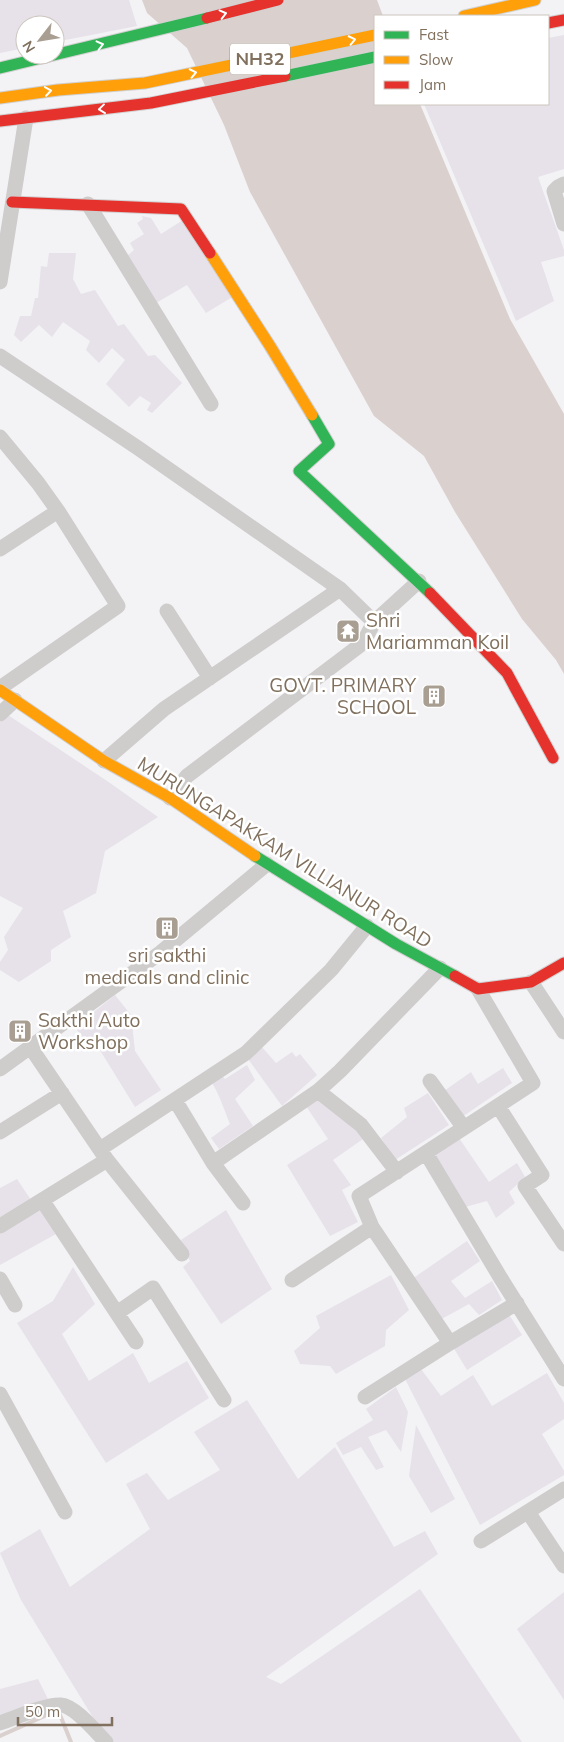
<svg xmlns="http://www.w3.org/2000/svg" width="564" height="1742" font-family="Mulish,sans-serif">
	<rect width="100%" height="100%" fill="#f3f2f5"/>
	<path fill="#e7e2e9" d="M0 0H129L137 26 55 42V25H25V48L0 53Z
		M564 35V169L538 177 564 250V256L541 262 554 301 516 321 424 104H548V38Z
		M142 216 151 218 161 234 183 220 234 296 206 313 187 285 156 303 127 256 134 250 130 243 144 234 137 223 143 219Z
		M49 253H76L73 279 81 294 95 290 118 326 124 324 148 356 155 355 182 383 152 413 147 410 151 403 140 396 129 407 106 384 125 360 112 348 99 363 86 350 90 341 63 322 52 337 39 325 21 342 14 335 20 316H31L35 298H38L41 266 47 267Z
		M8 715 110 783 158 817 105 851 96 893 63 911 71 937 51 950V961L19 982 0 970V962L8 950 4 937 23 908 0 896V722Z
		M115 995 131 1015 135 1051 161 1090 135 1107 98 1047 91 1050 75 1027Z
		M261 1046 276 1063 292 1052 296 1057 300 1054 317 1075 282 1106 248 1059Z
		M247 1065 255 1080 235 1099 253 1126 219 1149 211 1138 230 1124C224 1109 219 1094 211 1081L221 1075 225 1079Z
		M503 1068 512 1083 462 1117 444 1091 471 1072 478 1084Z
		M428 1093 449 1125 395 1160 381 1138 407 1117 404 1108Z
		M319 1097 350 1123 363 1139 333 1160 351 1185 342 1190 358 1222 330 1236 287 1165 328 1139 306 1106Z
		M459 1138 489 1182 517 1163 525 1177 509 1192 515 1203 496 1218 487 1201 465 1207 432 1156Z
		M17 1179 31 1200 0 1218V1188Z
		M40 1208 56 1234 0 1265V1232Z
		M226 1210 272 1289 221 1324 183 1267 190 1261 181 1240Z
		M467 1241 480 1261 451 1281 465 1298 492 1281 502 1300 479 1315 469 1304 438 1321 412 1279Z
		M73 1267 95 1304 62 1334 89 1381 133 1353 149 1383 187 1361 209 1398 106 1463 17 1323 53 1301Z
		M391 1275 409 1310 386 1330 385 1346 336 1374 330 1366 300 1364 294 1351 320 1328 316 1316Z
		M508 1313 522 1335 467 1370 453 1347Z
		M421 1369 441 1396 473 1375 492 1406 547 1373 564 1403V1419L542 1434 564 1471V1475L480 1525 405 1379Z
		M396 1387 408 1412 401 1452 386 1430 368 1437 384 1467 376 1470 361 1447 343 1455 336 1443 373 1420 366 1409Z
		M247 1400 298 1479 335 1447 394 1547 425 1531 438 1554 266 1677 281 1684 420 1589 522 1742H108L21 1600 0 1553 40 1529 70 1587 150 1529 126 1484 147 1473 168 1500 220 1470 194 1432Z
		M416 1425 455 1499 431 1513 409 1476Z
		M564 1592V1700L517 1629Z
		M38 1679 49 1701 0 1717V1689Z"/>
	<path fill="#dad1ce" d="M142 0H377L383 16H375V104H420L510 319 564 414V674L556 660 522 619 455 512 424 456 374 416 250 192 224 125 187 48 147 13Z"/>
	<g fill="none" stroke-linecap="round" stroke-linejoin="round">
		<path stroke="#dad1ce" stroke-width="4" d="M0 1736 58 1710 71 1742"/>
		<g stroke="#d1d0d0" stroke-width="13">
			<path id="fast" d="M0 68 207 18
				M285 76 375 57
				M312 415 329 444 299 471 430 593
				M255 856 396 944 455 976"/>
		</g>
		<g stroke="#d1d0d0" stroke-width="13">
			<path id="slow" d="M464 16 535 0
				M0 98 58 90 145 83 375 35
				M210 253 270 346 312 415
				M0 690 104 761 170 798 255 856"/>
		</g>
		<g stroke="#d1d0d0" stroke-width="13">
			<path id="jam" d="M207 18 278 0
				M548 23 564 20
				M0 121 151 103 285 76
				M12 202 181 209 210 253
				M430 593 507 673 553 758
				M455 976 478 989 531 982 564 963"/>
		</g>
		<path stroke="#cecdcc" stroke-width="15" d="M564 184 558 187 554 191 564 224
			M88 204 211 404
			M0 282 26 118
			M0 356 138 448 340 589 374 622
			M0 437 38 483 58 511 118 606 0 688
			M0 549 58 511
			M167 611 210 678
			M0 714 15 700
			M104 761 164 709 340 589
			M170 798 187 776 363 643 374 622 419 581
			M531 982 564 1032
			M31 1048 107 1160 182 1254
			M0 1069 160 953 267 864
			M430 1081 464 1128
			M318 1091 361 1125 397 1172
			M175 1100 213 1163 243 1203
			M498 1106 542 1175 525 1186 564 1244
			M0 1132 62 1093
			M100 1149 246 1053 331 970 367 926
			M426 1153 500 1277 564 1379
			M213 1163 318 1091 340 1071 440 968
			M42 1200 136 1342
			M0 1226 107 1160
			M0 1279 15 1305
			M292 1280 372 1227
			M117 1313 153 1288 224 1400
			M450 1343 372 1227 359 1196 533 1083 478 989
			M0 1394 65 1512
			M365 1397 450 1343 517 1303
			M528 1512 564 1566
			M481 1541 564 1489
			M0 1723C15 1718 46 1704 61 1705 75 1706 96 1732 106 1742"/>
		<use href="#fast" stroke="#30b455" stroke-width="11"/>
		<use href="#slow" stroke="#ff9f0a" stroke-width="11"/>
		<use href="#jam" stroke="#e5322d" stroke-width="11"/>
	</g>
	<defs><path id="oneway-chevron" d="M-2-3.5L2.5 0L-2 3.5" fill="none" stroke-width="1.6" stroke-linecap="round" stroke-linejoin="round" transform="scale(1.25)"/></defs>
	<g stroke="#fff">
		<use href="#oneway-chevron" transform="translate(223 14) rotate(-14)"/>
		<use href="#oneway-chevron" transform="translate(352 40) rotate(-12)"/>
		<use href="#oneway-chevron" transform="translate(100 45) rotate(-14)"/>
		<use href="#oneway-chevron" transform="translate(193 73) rotate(-12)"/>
		<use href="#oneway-chevron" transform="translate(48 91) rotate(-8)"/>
		<use href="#oneway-chevron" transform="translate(102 109) rotate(173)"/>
	</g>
	<defs>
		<g id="temple-square" transform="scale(1.25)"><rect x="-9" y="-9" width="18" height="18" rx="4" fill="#a89e92" stroke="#fff"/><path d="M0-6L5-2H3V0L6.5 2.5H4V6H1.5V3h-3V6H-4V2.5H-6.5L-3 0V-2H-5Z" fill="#fff"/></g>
		<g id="building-square" transform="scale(1.25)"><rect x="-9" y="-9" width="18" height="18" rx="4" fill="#a89e92" stroke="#fff"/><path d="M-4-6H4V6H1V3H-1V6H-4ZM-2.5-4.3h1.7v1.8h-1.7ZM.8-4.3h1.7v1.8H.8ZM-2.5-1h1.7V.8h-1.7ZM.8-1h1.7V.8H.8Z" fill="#fff"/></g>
	</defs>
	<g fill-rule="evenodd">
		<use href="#temple-square" x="348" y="631"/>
		<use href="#building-square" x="434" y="696"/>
		<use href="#building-square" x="167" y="928"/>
		<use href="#building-square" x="20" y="1031"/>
	</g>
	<g text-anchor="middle" stroke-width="5" stroke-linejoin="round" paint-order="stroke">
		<rect fill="#fff" stroke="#a69b8e" stroke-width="1" x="230" y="43.5" width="60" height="31" rx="4"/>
		<g font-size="18" font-weight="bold" fill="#80705d">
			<text x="260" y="65">NH32</text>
		</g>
		<g font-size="19" fill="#80705d" stroke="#fff" text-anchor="start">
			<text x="366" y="627">Shri<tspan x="366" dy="22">Mariamman Koil</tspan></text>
			<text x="416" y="692" text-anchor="end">GOVT. PRIMARY<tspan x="416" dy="22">SCHOOL</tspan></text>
			<text x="167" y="962" text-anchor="middle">sri sakthi<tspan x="167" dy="22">medicals and clinic</tspan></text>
			<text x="38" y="1027">Sakthi Auto<tspan x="38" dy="22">Workshop</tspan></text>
		</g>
		<g font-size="19" fill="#80705d" stroke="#fff">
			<text transform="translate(285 852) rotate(32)" y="7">MURUNGAPAKKAM VILLIANUR ROAD</text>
		</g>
	</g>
	<rect x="374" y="15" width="175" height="90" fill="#ffffff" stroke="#ccc6be"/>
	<rect x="384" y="31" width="25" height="8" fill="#30b455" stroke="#ccc6be"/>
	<text x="419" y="40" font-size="15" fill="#80705d">Fast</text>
	<rect x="384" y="56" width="25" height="8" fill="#ff9f0a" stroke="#ccc6be"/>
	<text x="419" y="65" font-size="15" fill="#80705d">Slow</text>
	<rect x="384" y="81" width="25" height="8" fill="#e5322d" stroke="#ccc6be"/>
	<text x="419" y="90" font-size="15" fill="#80705d">Jam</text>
	<g transform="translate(40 40) rotate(239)"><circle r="24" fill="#ffffff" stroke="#ccc6be"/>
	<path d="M0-4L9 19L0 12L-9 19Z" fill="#a89e92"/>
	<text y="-8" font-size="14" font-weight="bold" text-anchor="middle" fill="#80705d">N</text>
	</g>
	<path d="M18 1717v8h94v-8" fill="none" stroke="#80705d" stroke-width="2.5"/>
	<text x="25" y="1717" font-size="15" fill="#80705d" stroke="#ffffff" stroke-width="4" paint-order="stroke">50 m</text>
</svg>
